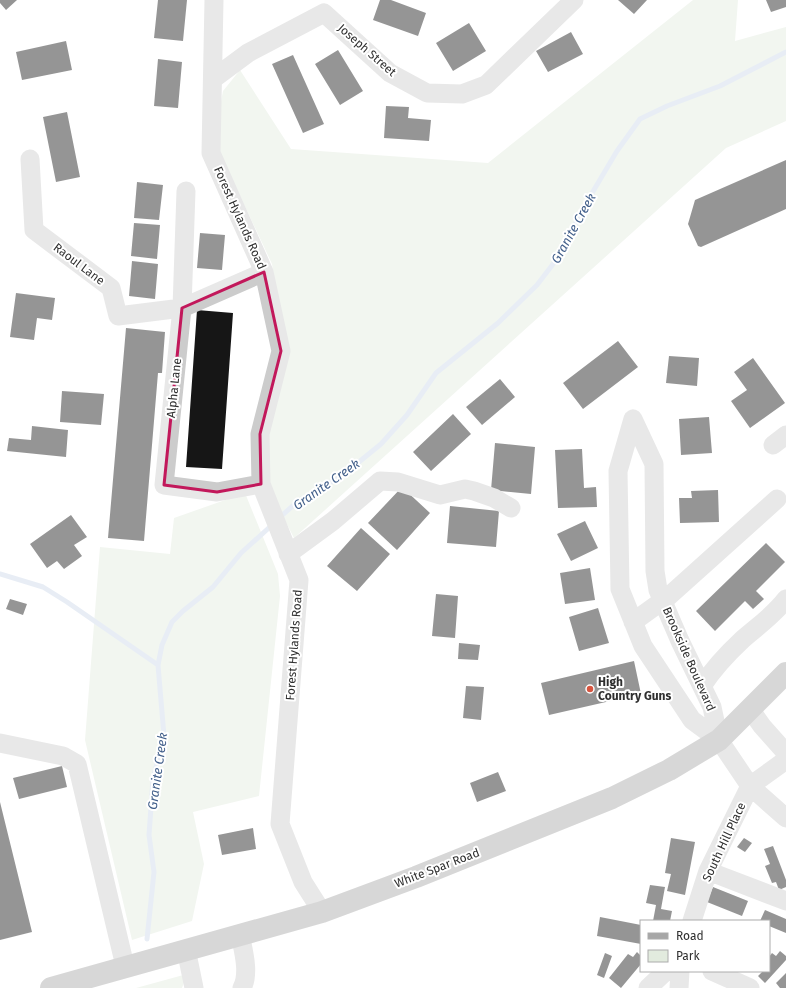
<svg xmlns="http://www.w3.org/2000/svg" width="786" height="988" font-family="'Fira Sans',sans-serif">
	<rect width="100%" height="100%" fill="#fff"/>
	<path fill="#e2ebde" d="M693 0H738L735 41 786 27V121L726 148 294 538 267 485V443L285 354 272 264 219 151 218 117 223 91 240 70 291 149 488 163Z
		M245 493 278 574 280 596 259 796 193 812 204 864 192 921 132 940 85 740 100 547 170 554 174 518Z
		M187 974 182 988H136Z"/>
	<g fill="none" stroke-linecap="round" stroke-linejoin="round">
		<path stroke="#ccd8e9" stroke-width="5" d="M278 519 297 502 343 475 381 444 407 415 436 373 498 323 537 285 560 255 582 210 617 151 640 119 667 106 720 86 786 52
			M0 574 43 587 67 602 158 665
			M147 939 154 872 149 835 153 779 164 736 158 665 162 645 172 622 183 611 213 587 241 553 272 525"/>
	</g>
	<path fill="#161616" d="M0 0H17L6 10 0 3Z
		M158 0H187L183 41 154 38Z
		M380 0H391L426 13 418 36 373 20Z
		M618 0H647L634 14Z
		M766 0H786V7L771 12Z
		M469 23 486 51 453 71 436 43Z
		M571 32 583 54 548 72 536 51Z
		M66 41 72 70 22 80 16 52Z
		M338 50 363 91 340 105 315 64Z
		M293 55 324 124 303 133 272 64Z
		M158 59 182 62 178 108 154 106Z
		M386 106 409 107 408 118 431 120 429 141 384 138Z
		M67 112 80 177 56 182 43 117Z
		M786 160V209L701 247 698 246 688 224 695 200Z
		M137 182 163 185 159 220 134 218Z
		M134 223 160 225 157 259 131 256Z
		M200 233 225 235 222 270 197 268Z
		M132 261 158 264 155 299 129 296Z
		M16 293 55 298 52 320 37 318 34 340 10 337Z
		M197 310 233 313 222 469 186 467Z
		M126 328 165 332 162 373H158L144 541 108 538Z
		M618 341 638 367 583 409 563 383Z
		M669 356 699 358 697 386 666 383Z
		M753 358 785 403 750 428 731 401 747 390 734 372Z
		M500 379 515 397 482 425 466 407Z
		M62 391 104 394 101 425 60 422Z
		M453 414 471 434 431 471 413 452Z
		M709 417 712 453 681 455 679 419Z
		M32 426 68 430 66 457 7 451 9 438 31 440Z
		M495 443 535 447 531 494 491 490Z
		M582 449 584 488 596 487 597 507 558 508 555 450Z
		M402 487 430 513 397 550 368 523Z
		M718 490 719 522 680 523 679 498H692L691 491Z
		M450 506 499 511 496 547 447 543Z
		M71 515 87 537 74 545 82 556 64 569 57 561 47 568 30 544Z
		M585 521 598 548 571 561 557 534Z
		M361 528 390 554 357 591 327 566Z
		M766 543 785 562 756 591 764 599 753 609 745 601 715 631 696 611Z
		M590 568 595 600 565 604 560 573Z
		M436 594 458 596 455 638 432 636Z
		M10 599 27 604 23 615 6 609Z
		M598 608 609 643 579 651 569 617Z
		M459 643 480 645 478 660 458 659Z
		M634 661 641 694 549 715 541 683Z
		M466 686 484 687 481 720 463 718Z
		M62 766 67 787 19 799 13 778Z
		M498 772 506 791 477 802 470 783Z
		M0 802 32 932 0 940Z
		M253 828 256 849 222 855 218 835Z
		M671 838 695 842 685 895 667 891 671 874 665 873Z
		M744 838 752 843 745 852 737 847Z
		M773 846 786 880V887L779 890 776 882 772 883 765 866 770 864 764 849Z
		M650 885 665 887 661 909 672 911 670 921H653L656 905 646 903Z
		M713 887 748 901 742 916 707 902Z
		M765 910 786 919V933L769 926V921H760Z
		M600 917 641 925V944L597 936Z
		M780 951 786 956V960L765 983 758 976 763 971H769V957L772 953 776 956Z
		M637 952 641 956V964L621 988 609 978 628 954 633 957Z
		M605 953 612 956 604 978 597 975Z
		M786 973V988H780L776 983Z"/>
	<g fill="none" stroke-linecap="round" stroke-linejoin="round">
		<path stroke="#ccc" stroke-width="19" d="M214 0 211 153 264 272 281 351 260 434 261 484 299 580 280 824 303 882 322 912
			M213 79 248 53 324 13 390 73 427 93 462 94 486 85 574 0
			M30 159 34 230 111 288 118 316 182 308 264 272
			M186 191 182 308 164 485 217 492 261 484
			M633 419 654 464 655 571 658 590 680 641 712 707 719 740 750 786 786 818
			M633 419 618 471 620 589 643 646 692 720 719 740
			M773 445 786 435
			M288 554 333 521 380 481 398 482 440 495 465 489 474 491 494 498 511 508
			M633 622 669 596 777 499
			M702 686C713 669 728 653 743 639 758 626 774 615 786 599
			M750 709 762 726 786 753
			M0 743 63 756 77 764 125 966
			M708 871 786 901
			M692 921 708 871 750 786 786 760
			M240 934C243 950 250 973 242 988
			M186 949 194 988
			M712 971 750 988
			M648 988 666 971
			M679 988 680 971"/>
		<path stroke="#a7a7a7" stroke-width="22" d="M51 988 322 912 416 877 612 798 669 770 719 740 786 673"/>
	</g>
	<path d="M0 0H786V988H0ZM264 272 281 351 260 434 261 484 217 492 164 485 182 308Z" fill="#fff" fill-opacity=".55" fill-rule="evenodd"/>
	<path fill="none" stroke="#c2185b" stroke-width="3" stroke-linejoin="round" d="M264 272 281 351 260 434 261 484 217 492 164 485 182 308Z"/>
	<circle fill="#d75540" stroke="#fff" stroke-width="1.5" cx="590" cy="689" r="4"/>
	<g text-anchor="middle" stroke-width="4" stroke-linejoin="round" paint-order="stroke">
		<g font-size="12" fill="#2f2f2f" stroke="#fff">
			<text transform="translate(367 50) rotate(41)" y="4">Joseph Street</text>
			<text transform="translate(240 218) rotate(66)" y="4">Forest Hylands Road</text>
			<text transform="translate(79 264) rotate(37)" y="4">Raoul Lane</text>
			<text transform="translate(174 388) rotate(-84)" y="4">Alpha Lane</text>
			<text transform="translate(294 645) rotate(-86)" y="4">Forest Hylands Road</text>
			<text transform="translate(689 659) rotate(66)" y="4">Brookside Boulevard</text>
			<text transform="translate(724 842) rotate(-65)" y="4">South Hill Place</text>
			<text transform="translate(437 868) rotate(-21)" y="4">White Spar Road</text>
		</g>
		<g font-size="12" font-weight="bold" fill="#2f2f2f" stroke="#fff" text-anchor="start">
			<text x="598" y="686">High<tspan x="598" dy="14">Country Guns</tspan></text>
		</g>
		<g font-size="13" font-style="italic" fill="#43608b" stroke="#fff">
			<text transform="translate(573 228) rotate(-61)" y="5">Granite Creek</text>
			<text transform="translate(326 484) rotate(-35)" y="5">Granite Creek</text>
			<text transform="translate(157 771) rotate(-82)" y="5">Granite Creek</text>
		</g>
	</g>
	<rect x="640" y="920" width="130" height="52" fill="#ffffff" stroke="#acacac"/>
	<rect x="648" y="933" width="20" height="6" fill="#a7a7a7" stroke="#acacac"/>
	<text x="676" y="940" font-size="12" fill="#2f2f2f">Road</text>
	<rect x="648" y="950" width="20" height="12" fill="#e2ebde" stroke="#acacac"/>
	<text x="676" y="960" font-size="12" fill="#2f2f2f">Park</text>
</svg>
